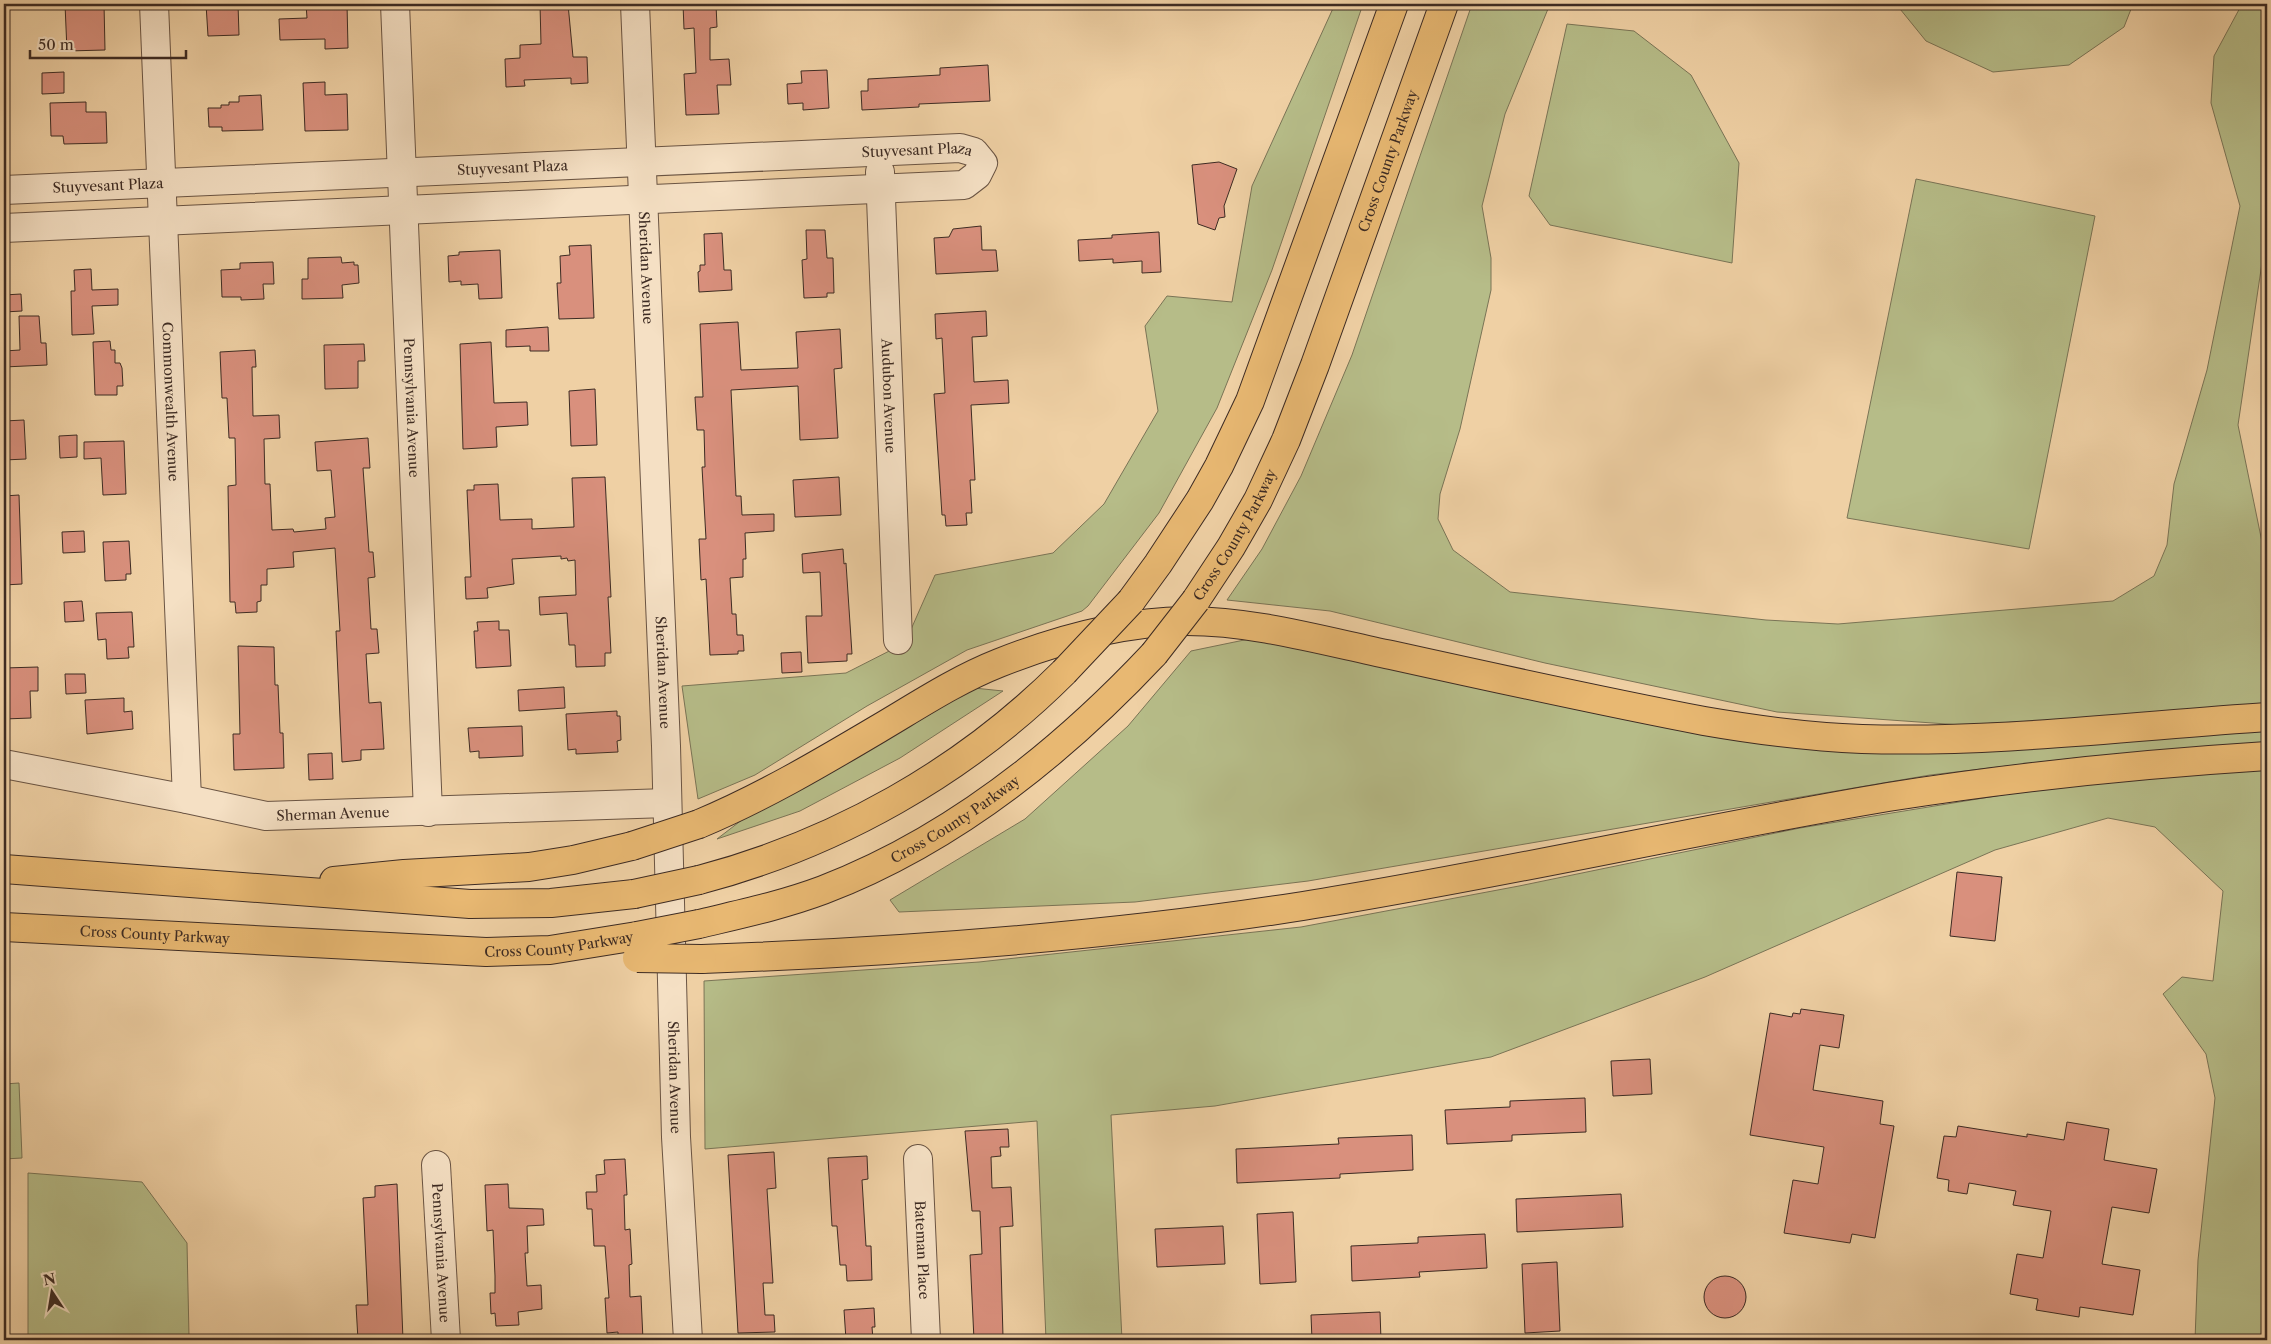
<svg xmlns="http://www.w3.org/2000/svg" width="2271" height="1344" font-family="'Libre Caslon Text',serif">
	<rect width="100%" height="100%" fill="#efd0a4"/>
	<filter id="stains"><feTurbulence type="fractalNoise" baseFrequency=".004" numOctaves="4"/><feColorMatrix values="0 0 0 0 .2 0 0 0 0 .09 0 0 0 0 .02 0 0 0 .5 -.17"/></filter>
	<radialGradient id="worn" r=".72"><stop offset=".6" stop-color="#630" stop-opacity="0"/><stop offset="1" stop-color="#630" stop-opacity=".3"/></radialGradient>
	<path fill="#b6bc88" stroke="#7a7456" d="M1335 4H1363L1272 270 1217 408 1159 513 1088 606 1082 611 967 650 867 706 755 775 698 799 682 686 846 673 905 643 935 575 1053 553 1104 504 1158 411 1145 326 1167 296 1232 302 1252 186Z
		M1472 4H1550L1505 114 1482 206 1491 258V290L1460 429 1440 494 1438 519 1453 550 1510 592 1766 620 1838 624 2113 601 2154 576 2167 545 2174 484 2207 370 2240 206 2211 103 2214 56 2242 4H2267V229L2238 425 2262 542 2267 544V708L1961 725 1777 712 1545 663 1330 611 1227 600 1262 549 1301 476 1352 355Z
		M1896 4H2133L2124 27 2069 65 1993 72 1926 41Z
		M1567 24 1634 31 1691 75 1739 163 1732 263 1550 225 1529 196Z
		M1916 179 2095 216 2029 549 1847 518Z
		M1249 639 1752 739 2267 728V742L2076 758 1930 775 1308 881 1135 902 899 912 890 900 1025 819 1128 726 1191 651Z
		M974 688 1003 691 900 758 800 811 717 839 747 816 878 745Z
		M2267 768V1340H2195L2198 1260 2215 1098 2206 1054 2163 994 2182 977 2213 981 2223 891 2155 827 2108 818 1995 850 1705 977 1491 1057 1215 1106 1111 1115 1122 1340H1046L1037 1121 705 1149 704 981 979 962 1301 927 1519 886 1800 828 2008 794 2188 772Z
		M19 1083 22 1158 4 1159V1084Z
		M28 1173 142 1182 187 1243 189 1336H28Z"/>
	<path fill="#d9907d" stroke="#3d2b23" d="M65 4H104L105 50 67 51Z
		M206 4H238L239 35 208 36Z
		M306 4H347L348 48 325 49V39L280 40 279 19 307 18Z
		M540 4H568L573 57H587L588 83 571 84V78L524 80 525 86 506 87 505 59 520 58V45L541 44Z
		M683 4H716L717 27 710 28V60L729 59 731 85H717L719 114 686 115 684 74 696 73 694 28 684 29Z
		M988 65 990 101 919 104V107L862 110 861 91H868V79L940 75V68Z
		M827 70 829 108 803 110V103L788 104 787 84 802 83 801 71Z
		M64 72V93L42 94V73Z
		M325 82V95L347 94 348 130 305 131 303 83Z
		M261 95 263 130 222 131V127H209L208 108H221V105H229V102H239V96Z
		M86 102V112H106L107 143 64 144 63 136H51L50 103Z
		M1219 162 1237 169 1224 206 1225 217 1219 218 1215 230 1198 224 1192 165Z
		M981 226 982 250H996L998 271 936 274 934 238 949 237 953 229Z
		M806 230H825L827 258H833L834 293H827V297L804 298 802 260 807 259Z
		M1159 232 1161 272 1142 273V261L1113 263V259L1079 261 1078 240 1112 238V235Z
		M722 233 724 270H731L732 290 699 292 698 272 700 271V265H705L704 234Z
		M591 245 594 318 559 319 557 283H561L560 256 570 255 569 246Z
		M500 250 502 298 479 299 478 284 461 285V281L449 282 448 256 459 255V252Z
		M341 257 342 263 354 262V265H358L359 283 342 285 343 298 302 299V279H308V258Z
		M273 262 274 284H263L264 299 241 300V297H222L221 270 240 269V263Z
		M91 269 92 290 118 289V305L92 306 94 334 72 335 71 291H75L74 270Z
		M21 294 22 311 4 312V295Z
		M986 311 987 336 972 337 974 382 1008 380 1009 403 971 405 975 480H970L972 513H966L967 525 946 526 945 515H942L934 394 945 393 942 338 936 339 935 314Z
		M19 316H39L41 343H46L47 365 4 367V351L20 350Z
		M738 322 741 370 798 368 796 332 840 329 842 368 834 369 838 438 800 440 798 386 731 390 736 496H741L742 515 774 514V531L745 533 746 559H743V577L730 578 732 614H736L737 635H743L744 651H738V654L710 655 706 579 701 580 699 539H706L702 467H705L704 430H697L695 397H703L700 324Z
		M548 327 549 351H530V346L506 347V330Z
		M110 341 111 350H115V363H120L122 368 123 386H117V395H95L93 342Z
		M491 342 494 403 527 402 528 425 496 427 497 447 463 449 460 344Z
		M364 344 365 361H358V388L325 389 324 345Z
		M255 350 256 367H252L253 416 279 415 280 438 264 439 265 484H270L272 530 293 529 294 532 326 529 325 518 335 517 331 470 317 471 315 442 368 438 370 468H363L369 552H373L375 577 368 578 371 629H377L379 653 366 654 369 703 381 702 384 749 361 750V760L342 762 336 631H340L335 548 293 552 294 567 267 569V585H261V601L257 602V612L236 613 235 602H230L228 486 236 485 235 438H229L227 398H222L220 352Z
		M595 389 597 445 571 446 569 391Z
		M24 420 26 459 4 460V421Z
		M77 435V457L60 458 59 436Z
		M124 441 126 494 103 495 101 458 84 459V442Z
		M605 477 611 597H608L611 653H605V666L576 667 575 645H569L567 613 540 615 539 597 576 595 575 560 568 561 567 558 561 559V556L512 559 514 584 487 588 488 598 466 599 465 577H471L467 490H474V485L498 484 500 520 532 519V529L574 527 572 478Z
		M839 477 841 515 795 517 793 480Z
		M19 495 22 584 4 585V496Z
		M84 531 85 552 63 553 62 532Z
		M129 541 131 574H126V580L105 581 103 542Z
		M843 549 844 564 846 563 852 654H847V661L808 663 806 616H822L820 572 803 573 802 554Z
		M82 601 84 621 65 622 64 602Z
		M132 612 134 647H128L129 658 107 659 106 639 98 640 96 613Z
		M499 621V630H509L511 666 476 668 474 631H478L477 622Z
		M238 646 274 647 275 685H278L280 733H283L284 768 234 770 233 734H240Z
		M801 652 802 672 782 673 781 653Z
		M38 667V691H30L31 718 4 719V668Z
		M65 674H85L86 693 66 694Z
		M564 687 565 708 519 711 518 690Z
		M124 698V712L132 711 133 729 87 734 85 700Z
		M617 711V716H620L621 740 617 741 618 752 576 754V749L568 750 566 714Z
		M522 726 523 756 479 758V751L470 752 468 728Z
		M332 753 333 779 309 780 308 754Z
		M1957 872 2002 877 1995 941 1950 936Z
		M1801 1009 1844 1015 1839 1048 1820 1045 1813 1090 1883 1101 1880 1124 1894 1126 1875 1238 1852 1234 1850 1243 1784 1233 1793 1180 1818 1184 1824 1147 1750 1135 1770 1013 1792 1017 1793 1013 1800 1014Z
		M1650 1059 1652 1094 1613 1096 1611 1061Z
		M1585 1098 1586 1132 1512 1135V1141L1447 1144 1445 1110 1510 1107V1101Z
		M2067 1122 2109 1129 2104 1160 2157 1169 2149 1213 2112 1207 2102 1264 2140 1270 2133 1315 2080 1307 2079 1317 2036 1310 2038 1299 2010 1294 2017 1254 2043 1258 2051 1211 2013 1205 2016 1191 1969 1183 1967 1194 1948 1191 1949 1180 1937 1178 1944 1136 1956 1137 1958 1126 2027 1137V1134L2064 1140Z
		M1008 1129 1009 1147H1000L1001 1156 991 1157 992 1188 1011 1187 1013 1226 1000 1227 1003 1337H999L1000 1340H974L970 1255 982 1254 980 1211H972L965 1131Z
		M1412 1135 1413 1170 1340 1174V1178L1237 1183 1236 1149 1339 1144 1338 1138Z
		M774 1152 776 1188 767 1189 773 1283H763L765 1315H774L775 1332 738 1333 728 1155Z
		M867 1156 868 1179 862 1180 866 1246H871L872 1280 847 1281 846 1265H840L837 1226H832L828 1158Z
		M625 1159 627 1195H624L625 1230 630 1229 632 1264 629 1265 630 1297 641 1296 643 1340H618V1332L607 1333 605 1298H609L605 1246H594L592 1209H587L586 1192H597L596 1175 605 1174 604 1160Z
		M397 1184 403 1340H358L356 1305H368L363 1198 375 1197V1186Z
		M508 1184 509 1208 543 1209 544 1225 527 1226 528 1253H525L527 1286 541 1285 542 1309 518 1312 519 1325 496 1326 495 1313 491 1314 490 1293H495V1276L493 1230 487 1231 485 1185Z
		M1621 1194 1623 1227 1517 1232 1516 1199Z
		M1293 1212 1296 1282 1260 1284 1257 1214Z
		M1223 1226 1225 1264 1157 1267 1155 1229Z
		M1485 1234 1487 1268 1419 1272 1420 1277 1352 1281 1351 1246 1418 1243V1237Z
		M1557 1262 1560 1331 1525 1333 1522 1264Z
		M1704 1297a21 21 0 1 1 42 0a21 21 0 1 1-42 0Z
		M874 1308 875 1327H872L873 1340H846L844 1310Z
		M1380 1312 1381 1340H1312L1311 1315Z"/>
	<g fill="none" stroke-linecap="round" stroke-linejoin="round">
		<g stroke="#6a5443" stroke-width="30">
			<g id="minor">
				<path id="s1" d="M154 4 187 799"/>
				<path id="s2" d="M395 4 428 812"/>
				<path id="s3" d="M635 4 666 746 676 1137 688 1340"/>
				<path id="s4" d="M880 172 898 640"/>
				<path id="s5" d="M4 190 960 148 974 152 983 163 977 175 964 185 4 228"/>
				<path id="s6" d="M4 764 187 799 266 816 667 803"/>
				<path id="s7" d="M918 1159 926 1340"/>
				<path id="s8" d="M436 1165 446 1340"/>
			</g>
		</g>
		<g stroke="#3d2b23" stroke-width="30">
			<g id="highway">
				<path id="s9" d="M1196 600 1231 547 1258 500 1286 440 1315 365 1444 4"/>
				<path d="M1131 601 1158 564 1200 500 1219 466 1250 401 1394 4"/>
				<path d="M699 824C761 798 819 764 878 729 917 706 956 680 999 663 1057 640 1123 622 1186 621 1255 621 1324 641 1391 655 1495 678 1599 701 1704 721 1756 730 1809 737 1862 739 1997 743 2133 726 2267 717"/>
				<path d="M4 869 470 904 551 903 634 894"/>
				<path d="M699 880C836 844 964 772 1064 672"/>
				<path d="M334 881 404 874 529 867 573 860 632 846"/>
				<path id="s10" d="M699 924C741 914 783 905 823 890 951 841 1061 753 1154 654"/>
				<path id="s11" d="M4 927 486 952 550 950 637 936"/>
				<path d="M702 959C901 952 1105 937 1303 906 1499 875 1693 830 1888 797 2014 777 2140 764 2267 756"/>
			</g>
		</g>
		<use href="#minor" stroke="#f5e0c4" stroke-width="28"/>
		<use href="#highway" stroke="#e8b872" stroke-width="28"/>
		<g stroke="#3d2b23" stroke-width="30" stroke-linecap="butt">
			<path id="highway-bridge" d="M1154 654 1196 600
				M1064 672 1131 601
				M632 846 699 824
				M634 894 699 880
				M637 936 699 924
				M637 958 702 959"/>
		</g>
		<use href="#highway-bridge" stroke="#e8b872" stroke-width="28"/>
	</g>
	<g text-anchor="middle" stroke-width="5" stroke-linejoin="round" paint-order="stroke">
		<g font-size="14" fill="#3d2b23" stroke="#f5e0c4">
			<text dy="5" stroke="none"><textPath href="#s5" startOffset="914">Stuyvesant Plaza</textPath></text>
			<text dy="5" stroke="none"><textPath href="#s9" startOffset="481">Cross County Parkway</textPath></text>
			<text dy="5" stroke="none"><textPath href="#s5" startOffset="509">Stuyvesant Plaza</textPath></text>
			<text dy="5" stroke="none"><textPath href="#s5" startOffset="104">Stuyvesant Plaza</textPath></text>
			<text dy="5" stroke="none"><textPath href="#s3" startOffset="264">Sheridan Avenue</textPath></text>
			<text dy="5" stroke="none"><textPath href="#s4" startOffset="224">Audubon Avenue</textPath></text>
			<text dy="5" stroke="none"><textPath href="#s1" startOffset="398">Commonwealth Avenue</textPath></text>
			<text dy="5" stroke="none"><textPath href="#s2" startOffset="404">Pennsylvania Avenue</textPath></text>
			<text dy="5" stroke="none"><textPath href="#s9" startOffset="76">Cross County Parkway</textPath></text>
			<text dy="5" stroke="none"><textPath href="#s3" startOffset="669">Sheridan Avenue</textPath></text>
			<text dy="5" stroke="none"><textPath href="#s6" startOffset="334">Sherman Avenue</textPath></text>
			<text dy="5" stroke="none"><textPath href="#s10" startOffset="279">Cross County Parkway</textPath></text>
			<text dy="5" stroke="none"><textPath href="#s11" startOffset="151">Cross County Parkway</textPath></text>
			<text dy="5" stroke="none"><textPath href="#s11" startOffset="556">Cross County Parkway</textPath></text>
			<text dy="5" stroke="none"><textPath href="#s3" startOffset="1074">Sheridan Avenue</textPath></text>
			<text dy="5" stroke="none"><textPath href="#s7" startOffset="91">Bateman Place</textPath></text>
			<text dy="5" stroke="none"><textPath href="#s8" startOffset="88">Pennsylvania Avenue</textPath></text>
		</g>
	</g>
	<rect width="2271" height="1344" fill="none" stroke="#efd0a4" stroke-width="20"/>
	<rect x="5" y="5" width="2261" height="1334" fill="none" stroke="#3d2b23" stroke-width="2.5"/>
	<rect x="10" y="10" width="2251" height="1324" fill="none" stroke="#3d2b23"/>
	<g transform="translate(52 1292) rotate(348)" stroke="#f5e0c4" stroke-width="4" paint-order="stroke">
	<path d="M0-4L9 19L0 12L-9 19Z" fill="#3d2b23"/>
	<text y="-8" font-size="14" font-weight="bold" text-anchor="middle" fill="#3d2b23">N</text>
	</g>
	<path d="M30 50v8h156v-8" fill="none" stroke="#3d2b23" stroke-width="2.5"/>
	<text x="38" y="50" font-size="15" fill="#3d2b23" stroke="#f5e0c4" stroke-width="4" paint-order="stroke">50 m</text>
	<rect width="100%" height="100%" filter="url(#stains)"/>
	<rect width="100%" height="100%" fill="url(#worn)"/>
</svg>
